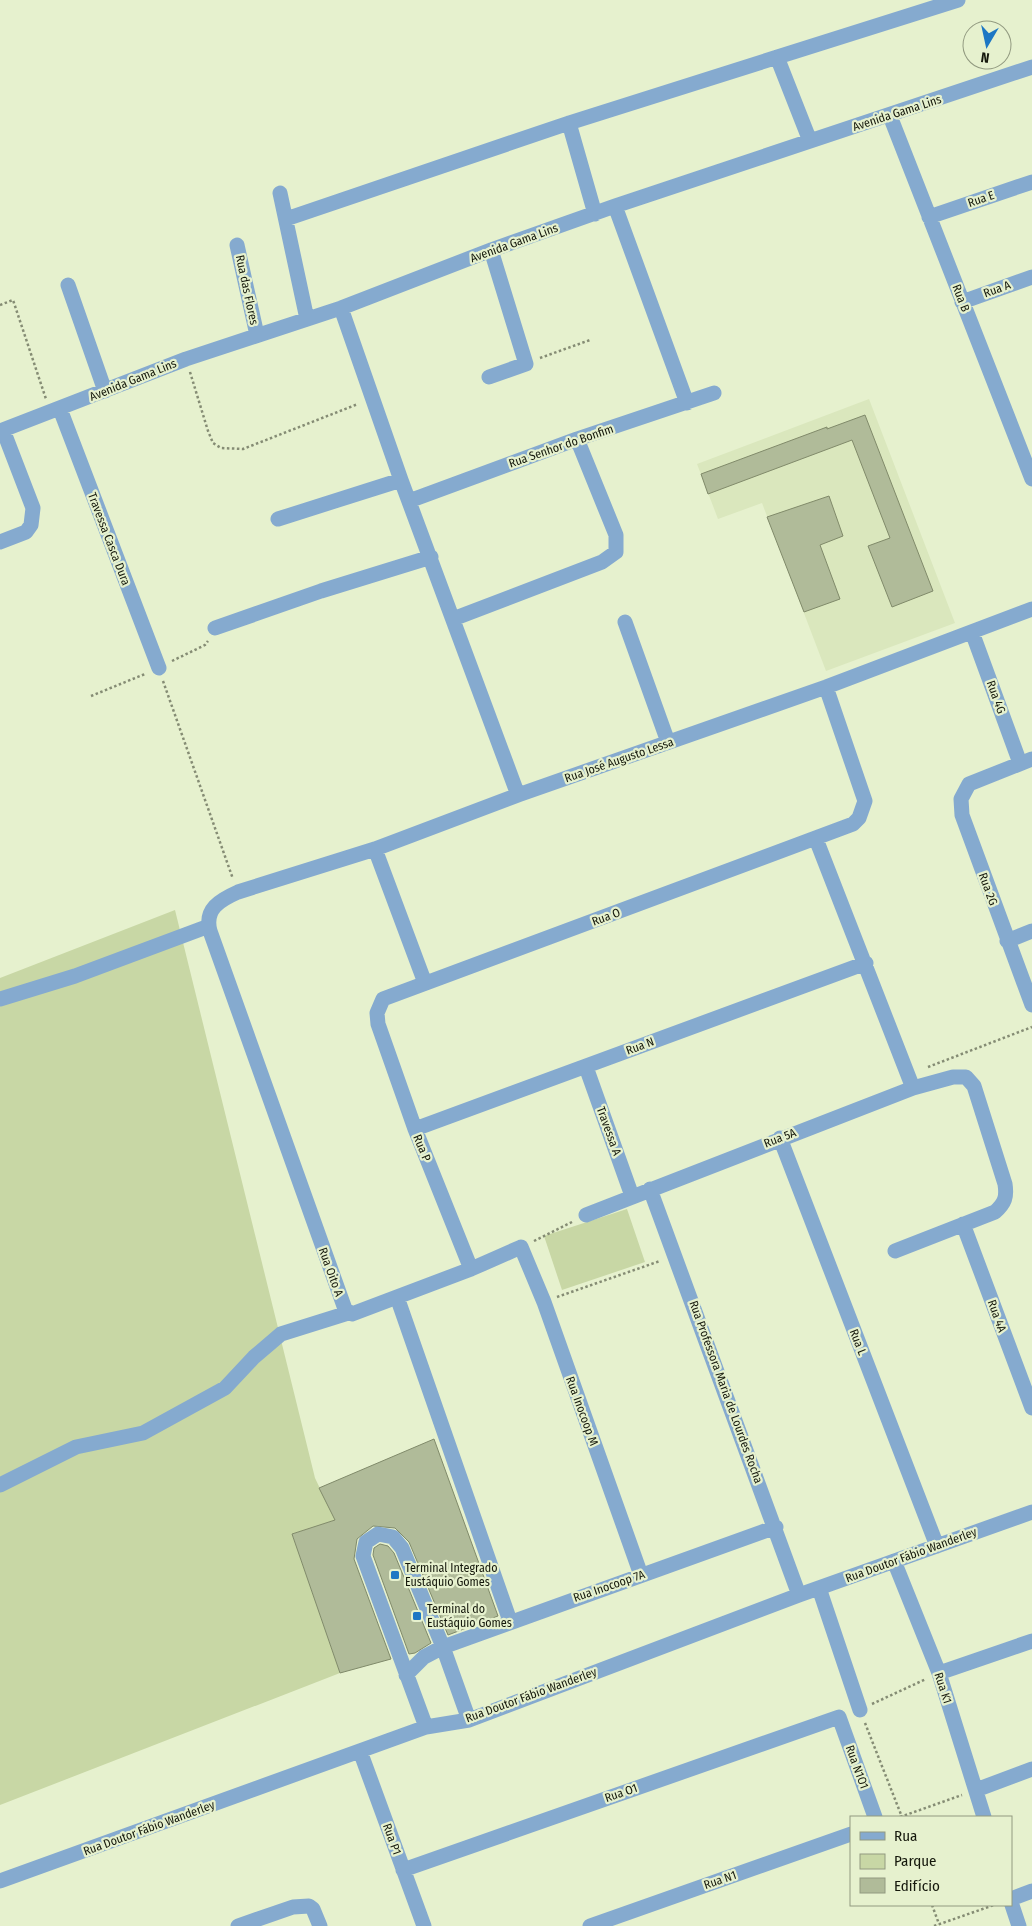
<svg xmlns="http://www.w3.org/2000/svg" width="1032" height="1926" font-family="'Fira Sans Condensed',sans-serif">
	<rect width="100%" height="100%" fill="#e6f1ce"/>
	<path fill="#dae7bd" d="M869 399 955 623 826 671 762 503 718 519 697 464Z"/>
	<path fill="#c8d7a5" d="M175 910 315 1478 335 1520 292 1534 340 1673 0 1805V978Z
		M627 1209 645 1262 562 1290 544 1236Z"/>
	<path fill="#b0bb99" stroke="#808a6a" d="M865 415 933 591 892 607 868 546 890 538 852 440 708 494 701 474 827 427V429Z
		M829 496 843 536 820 545 840 599 804 612 767 517Z
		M434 1439 498 1616 448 1635 409 1542 395 1528 373 1526 357 1539 354 1559 391 1659 340 1673 292 1534 335 1520 319 1488Z
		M380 1544 388 1546 394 1553 431 1643 415 1653 409 1654 373 1555 374 1548Z"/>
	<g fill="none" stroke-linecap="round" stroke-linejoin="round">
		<path stroke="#858c74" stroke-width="2.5" stroke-dasharray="2.5 2.5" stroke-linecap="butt" d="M0 305 13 300 46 399
			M540 358 590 340
			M190 372 208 431 213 443 221 448 243 449 358 404
			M172 661 205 645 208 641
			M163 681 233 879
			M91 696 145 674
			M928 1067 1032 1027
			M534 1241 574 1221
			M557 1297 660 1261
			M872 1704 926 1679
			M865 1723 902 1817
			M900 1817 962 1795
			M932 1905 939 1924
			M934 1926 994 1905"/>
		<path stroke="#85aacf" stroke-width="15" d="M777 57 810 141
			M890 116 1032 479
			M569 123 595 214
			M280 193 307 319
			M615 206 687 403
			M929 217 1032 182
			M286 219 569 123 958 0
			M237 245 257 335
			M68 285 105 391
			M962 302 1032 277
			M341 308 401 480 518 795
			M489 377 526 364 491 250
			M60 409 159 668
			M0 431 186 359 341 308 491 250 615 206 1032 67
			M409 501 577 439 714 393
			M278 519 401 480
			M0 542 26 532 31 525 33 508 3 430
			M453 619 602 562 616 552V535L577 439
			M625 622 668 742
			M215 628 321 591 431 557
			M972 632 1020 763
			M1032 759 969 784 961 799 962 815 1032 1005
			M816 839 913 1088
			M375 849 425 983
			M1007 941 1032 931
			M0 999 75 976 209 926
			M586 1067 632 1196
			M415 1129 866 963
			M780 1138 937 1546
			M650 1189 799 1595
			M586 1215 913 1088 953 1077H966L974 1086 1005 1184C1007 1197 1005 1203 995 1212L895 1251
			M963 1224 1032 1408
			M471 1269 415 1129 378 1024 377 1013 383 999 853 824 859 818 865 801 826 687
			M397 1297 510 1621
			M0 1485 76 1447 143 1433 225 1388 254 1357 281 1334 348 1313
			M894 1561 939 1673 984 1817
			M641 1575 544 1302 521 1247 471 1269 352 1314 345 1309 210 931C204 909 220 900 238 892L375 849 518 795 826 687 1032 609
			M819 1588 860 1710
			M939 1673 1032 1641
			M406 1675 424 1657 443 1647 776 1527
			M426 1727 363 1556 366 1542 378 1534 393 1537 402 1548 443 1647 469 1720
			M360 1751 424 1926
			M976 1790 1032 1769
			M403 1870 839 1717 875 1817
			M0 1881 426 1727 469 1720 799 1595 1032 1512
			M1011 1899 1032 1891
			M1011 1902 1019 1926
			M238 1926 293 1907 309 1906 313 1909 320 1926
			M590 1926 851 1834"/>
	</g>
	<g fill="#1d77c4" stroke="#e6f1ce" stroke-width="2">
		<rect x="390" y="1570" width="10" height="10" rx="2.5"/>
		<rect x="412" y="1611" width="10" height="10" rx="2.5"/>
	</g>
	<g text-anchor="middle" stroke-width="4.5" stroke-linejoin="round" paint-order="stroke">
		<g font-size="12" fill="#15180c" stroke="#e6f1ce">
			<text transform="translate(897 113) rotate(-18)" y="4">Avenida Gama Lins</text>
			<text transform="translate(981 199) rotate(-19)" y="4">Rua E</text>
			<text transform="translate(514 243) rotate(-20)" y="4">Avenida Gama Lins</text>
			<text transform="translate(997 289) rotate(-20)" y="4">Rua A</text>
			<text transform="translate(247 290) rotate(78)" y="4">Rua das Flores</text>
			<text transform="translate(961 298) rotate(69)" y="4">Rua B</text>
			<text transform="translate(133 380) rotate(-22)" y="4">Avenida Gama Lins</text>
			<text transform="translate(561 446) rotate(-19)" y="4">Rua Senhor do Bonfim</text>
			<text transform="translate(109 539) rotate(69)" y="4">Travessa Casca Dura</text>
			<text transform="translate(996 697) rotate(70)" y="4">Rua 4G</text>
			<text transform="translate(619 760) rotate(-19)" y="4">Rua José Augusto Lessa</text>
			<text transform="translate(988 889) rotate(70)" y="4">Rua 2G</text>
			<text transform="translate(606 917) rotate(-20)" y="4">Rua O</text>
			<text transform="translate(640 1046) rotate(-20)" y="4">Rua N</text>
			<text transform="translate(609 1131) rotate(70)" y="4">Travessa A</text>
			<text transform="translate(780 1138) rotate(-21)" y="4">Rua 5A</text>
			<text transform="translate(422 1148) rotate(68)" y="4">Rua P</text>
			<text transform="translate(331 1272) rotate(70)" y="4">Rua Oito A</text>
			<text transform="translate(997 1316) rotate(70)" y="4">Rua 4A</text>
			<text transform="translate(858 1342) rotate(69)" y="4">Rua L</text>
			<text transform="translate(726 1392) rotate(70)" y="4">Rua Professora Maria de Lourdes Rocha</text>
			<text transform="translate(582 1411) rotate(70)" y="4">Rua Inocoop M</text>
			<text transform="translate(911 1555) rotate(-20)" y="4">Rua Doutor Fábio Wanderley</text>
			<text transform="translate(609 1586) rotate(-19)" y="4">Rua Inocoop 7A</text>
			<text transform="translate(943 1688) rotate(72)" y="4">Rua K1</text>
			<text transform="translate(531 1695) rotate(-20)" y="4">Rua Doutor Fábio Wanderley</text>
			<text transform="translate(857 1767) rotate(70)" y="4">Rua N1O1</text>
			<text transform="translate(621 1793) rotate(-19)" y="4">Rua O1</text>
			<text transform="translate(149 1828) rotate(-20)" y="4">Rua Doutor Fábio Wanderley</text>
			<text transform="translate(392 1839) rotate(70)" y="4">Rua P1</text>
			<text transform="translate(720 1880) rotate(-19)" y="4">Rua N1</text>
		</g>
		<g font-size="12" fill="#15180c" stroke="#e6f1ce" text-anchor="start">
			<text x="405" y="1572">Terminal Integrado<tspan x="405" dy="14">Eustáquio Gomes</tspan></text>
			<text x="427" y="1613">Terminal do<tspan x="427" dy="14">Eustáquio Gomes</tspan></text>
		</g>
	</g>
	<rect x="850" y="1816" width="162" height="90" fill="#e6f1ce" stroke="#929a80"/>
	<rect x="860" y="1832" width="25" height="8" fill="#85aacf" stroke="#929a80"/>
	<text x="894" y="1841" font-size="15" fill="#15180c">Rua</text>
	<rect x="860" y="1854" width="25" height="15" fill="#c8d7a5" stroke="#929a80"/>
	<text x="894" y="1866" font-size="15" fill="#15180c">Parque</text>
	<rect x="860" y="1878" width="25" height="15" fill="#b0bb99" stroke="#929a80"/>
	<text x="894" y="1891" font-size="15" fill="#15180c">Edifício</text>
	<g transform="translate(987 45) rotate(189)"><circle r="24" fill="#e6f1ce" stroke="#929a80"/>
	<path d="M0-4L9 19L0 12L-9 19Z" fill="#1d77c4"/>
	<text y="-8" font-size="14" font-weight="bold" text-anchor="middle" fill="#15180c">N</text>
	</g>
</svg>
